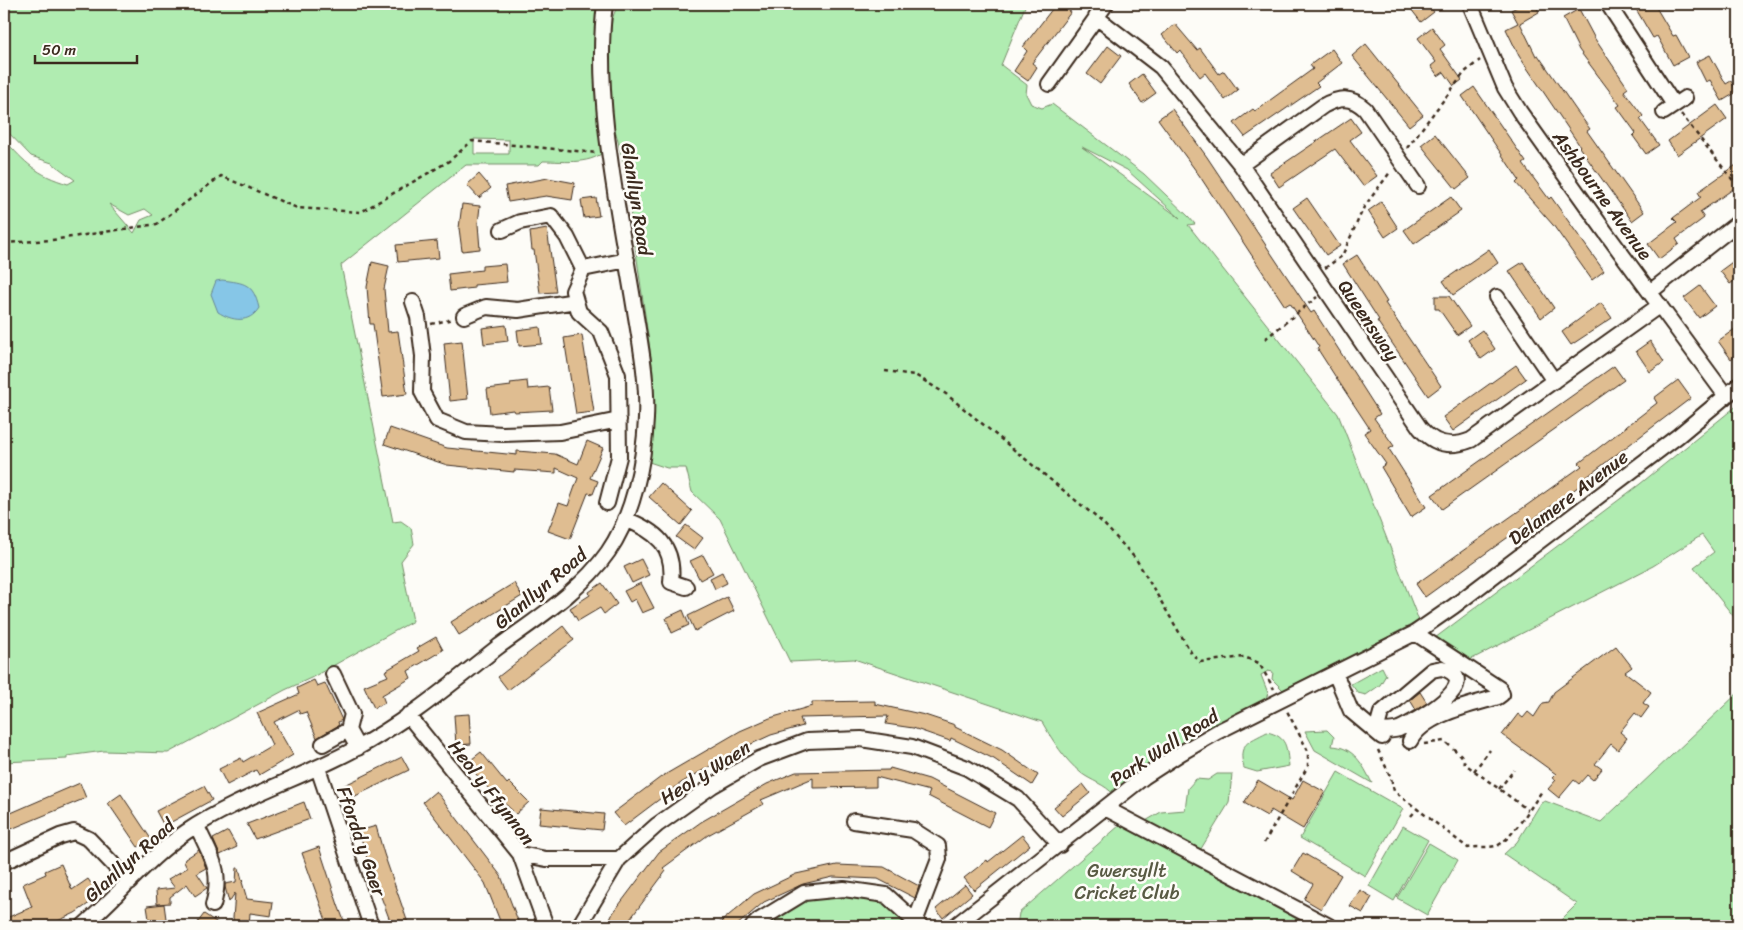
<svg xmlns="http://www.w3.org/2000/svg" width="1743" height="930" font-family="Sriracha,sans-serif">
	<rect width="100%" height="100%" fill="#fdfcf7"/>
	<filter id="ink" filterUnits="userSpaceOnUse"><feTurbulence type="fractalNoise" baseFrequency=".02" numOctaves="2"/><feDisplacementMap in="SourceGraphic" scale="10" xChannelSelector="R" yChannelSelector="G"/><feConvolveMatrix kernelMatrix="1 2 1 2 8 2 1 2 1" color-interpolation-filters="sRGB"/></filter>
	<g filter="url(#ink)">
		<path fill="#b0ecb1" stroke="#768b68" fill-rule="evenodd" d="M4 4H599L608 148C592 166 565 161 543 161L539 165H466L341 265 393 522 401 521 411 528 414 544 401 561 413 621 311 678 285 690 168 753 104 751 67 756V759L4 762V139C25 163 37 175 68 184L75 180 52 163 31 156 4 128ZM474 139 509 140V154H474ZM109 204 129 215 145 209 153 215 141 220 134 233Z
			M618 4H1026L1001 65 1027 85 1026 94 1031 104 1042 108 1052 104 1144 174 1189 217 1195 224 1188 225 1338 414 1419 621 1283 690 1272 679 1273 672 1268 671 1261 675 1268 693 1266 699 1222 723 1209 733 1205 727H1197L1192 730V743L1114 795C1105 784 1091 781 1081 773 1064 759 1053 741 1042 722L854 659 790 662 720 519 692 492 686 468H667L649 462 653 371 623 161 610 110 608 58 612 19ZM1082 147 1127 170 1180 218Z
			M1739 404V623L1694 567 1714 552 1702 535 1653 566 1468 661 1435 638 1640 484Z
			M1382 667 1386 675 1380 685 1366 695 1358 693 1351 684Z
			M1739 692V926H1555L1577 904 1504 854 1517 842 1541 803 1545 801 1601 822Z
			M1327 730 1334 737 1332 746C1354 747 1363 765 1372 783L1315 750 1305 731Z
			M1267 732C1288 737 1286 747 1289 766L1257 772 1244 768C1237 744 1248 742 1267 732Z
			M1338 772 1403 809 1365 876 1300 838Z
			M1217 774H1232L1229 803 1199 852 1144 822 1161 812 1185 810 1188 788 1196 779 1208 780Z
			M1120 825 1310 926H1017L1019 913Z
			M1403 826 1428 840 1394 901 1369 886Z
			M1429 843 1458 860 1427 915 1397 898Z
			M804 893 886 895 920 926H753Z"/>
		<path fill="#86c6e7" stroke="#688897" d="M222 280C245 283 253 283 259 308 249 324 232 321 218 312L211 294 216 281Z"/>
		<path fill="#dfbd91" stroke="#3b2a1e" d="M1056 4H1074L1069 11 1071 12 1032 63 1037 67 1028 81 1014 71 1027 51 1023 47Z
			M1407 4H1428L1434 12 1421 22Z
			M1523 4H1535L1539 12 1520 23 1536 56 1538 55 1576 110 1590 129 1587 131 1644 212 1632 221 1579 147 1580 146 1519 56 1506 29 1518 23 1511 10Z
			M1633 4H1654L1673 36 1676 35 1688 57 1673 65 1657 36 1653 38Z
			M1579 9 1595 39 1628 88 1624 91 1643 116 1640 119 1659 145 1646 154 1633 136 1636 133 1617 107 1620 105 1579 50 1563 18Z
			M1175 24 1197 50 1200 48 1219 74 1224 71 1238 90 1225 100 1205 73 1200 77 1180 50 1177 53 1162 35Z
			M1432 27 1445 45 1440 49 1462 80 1454 86 1444 72 1438 76 1431 66 1436 62 1418 38Z
			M1366 44 1423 115 1409 126 1352 56Z
			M1108 46 1121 56 1100 84 1087 74Z
			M1332 49 1342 63 1316 83 1319 86 1245 137 1234 123 1253 109 1255 111 1313 69 1310 65Z
			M1710 55 1726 84 1731 81 1737 92 1722 101 1710 80 1706 82 1696 62Z
			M1142 74 1156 93 1142 103 1129 84Z
			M1474 87 1526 162 1523 164 1549 199 1551 197 1604 271 1592 280 1553 225 1516 183 1519 180 1462 96Z
			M1717 105 1727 119 1677 155 1668 141Z
			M1172 109 1207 157 1311 313 1314 311 1380 414 1374 418 1394 446 1389 449 1426 507 1411 517 1381 467 1386 464 1364 433 1370 429 1335 376 1317 348 1319 347 1290 303 1285 306 1199 175 1158 119Z
			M1351 118 1361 132 1350 140 1377 176 1363 186 1335 149 1279 187 1270 173Z
			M1435 134 1470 178 1456 189 1421 145Z
			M1739 163V185L1700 212 1704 218 1676 239 1679 244 1659 259 1648 244 1677 222 1673 218 1701 197 1698 192Z
			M479 174 491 188 479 198 467 185Z
			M548 178 575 183 572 200 546 196 508 202 505 186Z
			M1451 197 1461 211 1414 244 1404 230Z
			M596 198 599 216 584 218 581 200Z
			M1307 198 1340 246 1326 255 1293 208Z
			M1381 202 1398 228 1385 237 1368 211Z
			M462 204 480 206 478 224 480 249 462 251 459 228Z
			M547 229 556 292 540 293 534 250H532L530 232Z
			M437 241 439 258 398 262 396 245Z
			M1489 249 1498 263 1453 295 1443 281Z
			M1357 255 1387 302 1385 303 1441 386 1428 396 1377 321 1379 320 1343 264Z
			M1739 257V278L1730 284 1720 271Z
			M372 262 389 266 384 289 388 332 398 331 407 394 383 397 373 324H370L367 287Z
			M1523 262 1554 308 1541 318 1509 271Z
			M505 264 507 282 474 285V288L450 291 448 274 482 270V266Z
			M1700 286 1715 306 1699 318 1684 298Z
			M1435 296H1449L1470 326 1457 335 1439 309H1435Z
			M1601 303 1612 318 1571 345 1562 332Z
			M506 325 508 341 484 344 482 328Z
			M1739 326V353L1731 359 1718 341Z
			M540 327 542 344 519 346 517 330Z
			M1482 330 1495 349 1481 359 1468 340Z
			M582 335 594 412 576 414 564 338Z
			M462 341 468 399 450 401 444 343Z
			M1650 341 1664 362 1650 372 1636 351Z
			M1516 365 1526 379 1453 431 1443 417Z
			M1614 366 1624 380 1442 509 1432 495Z
			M1678 380 1691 398 1580 482 1582 484 1425 597 1416 584 1582 466 1579 463 1657 403 1654 398Z
			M527 381 528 389 549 387 552 410 514 412 513 410 490 413 487 389 511 386 510 383Z
			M390 428 447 448 517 455V451L555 454 578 464 587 441 603 448 590 478 598 481 593 494 588 493 570 539 548 531 559 503 568 506 578 478 556 468V473L514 470V472L447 465 384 444Z
			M661 483 692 511 681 525 649 497Z
			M686 525 703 538 694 550 676 537Z
			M703 555 713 573 700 580 690 561Z
			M641 559 649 575 632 583 624 567Z
			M722 572 727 583 715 589 710 578Z
			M514 583 522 596 459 635 451 622Z
			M602 583 617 604 604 614 600 608 578 621 570 608 590 595 589 592Z
			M641 583 654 608 642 613 635 599 630 602 624 591Z
			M727 597 734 611 695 631 688 616Z
			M683 610 689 625 672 633 666 618Z
			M563 626 574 640 508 690 498 677Z
			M436 637 443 650 408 671 411 678 382 695 385 703 374 708 364 686 388 676 385 671 419 651 417 648Z
			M1616 646 1632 667 1625 672 1651 692 1643 703 1649 707 1641 718 1635 713 1620 732 1627 738 1618 750 1611 744 1595 764 1602 769 1593 780 1587 775 1579 784 1574 780 1559 798 1548 789 1556 780 1552 778 1556 774 1502 735 1518 714 1523 718 1528 712 1534 717 1543 703 1549 702 1554 692Z
			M314 680 317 686 325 683 342 720 338 722 339 725 317 738 306 712 300 714 298 710 274 722 293 755 259 775 256 770 227 785 219 769 241 758 243 762 272 745 257 713 299 694 297 688Z
			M1420 692 1427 703 1416 710 1410 700Z
			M875 701V704L925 715 955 725V727L1002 750 1038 775 1032 785 994 759 951 738 950 741 913 728 886 724 888 716 800 718 803 726 771 735 736 751 681 783 624 826 613 813 661 777 740 731 770 718 812 706V702Z
			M469 714 471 744 456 745 454 715Z
			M481 752 507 784 509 782 529 802 516 814 485 785 467 763Z
			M402 757 409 770 347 800 341 787Z
			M890 768 929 779 995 813 988 827 928 796 930 791 876 777V787L813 788V778L761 800 764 804 708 835 663 868 666 871 625 926H607L613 913 659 852 701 822 767 784 796 772 889 770Z
			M1258 780 1292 800 1303 780 1325 792 1303 829 1271 810 1267 816 1244 803Z
			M80 783 86 798 4 832V816Z
			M1083 784 1090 793 1062 816 1054 807Z
			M204 786 212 800 164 826 156 811Z
			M436 791 501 876 520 926H502L485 883 423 802Z
			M121 794 151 839 138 847 108 803Z
			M304 802 310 819 255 839 247 824Z
			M541 808 604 814 602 830 539 824Z
			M376 826 384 854 409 926H392L369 865 359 831Z
			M228 831 237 847 220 855 213 839Z
			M1022 835 1030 845 974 890 964 878 987 860 988 862Z
			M319 847 338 905 346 926H328L302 853Z
			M199 850 206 868 197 873 207 888 195 896 187 884 170 897V903L157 904 156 890 175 888 168 879 187 868 184 862 185 859Z
			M1303 853 1341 875 1321 909 1304 899 1313 884 1292 871Z
			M61 864 72 890 88 879 100 896 75 913 47 926H4V919L32 907 23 884 46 874 45 871Z
			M837 865 884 867 919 886 915 898 878 879 833 877 803 884 764 902 736 926H716L754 894 796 874Z
			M237 868H239L242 880H244L242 882 247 899 273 902 271 916 250 913 249 926H235L233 918 235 893 229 902 225 887V884L236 882Z
			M965 885 972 894 943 918 936 909Z
			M1360 890 1372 897 1363 913 1350 906Z
			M164 904 167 926H150L147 906Z
			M204 914 222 926H195Z"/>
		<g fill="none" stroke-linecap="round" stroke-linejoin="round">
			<g stroke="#3b2a1e" stroke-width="18">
				<path id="minor" d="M1470 4 1505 88 1520 112 1604 230 1726 396
					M1608 4 1674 105
					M1096 17 1161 67 1241 165 1420 428C1434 445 1451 448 1471 440L1660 305
					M1049 84 1106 4
					M1664 112 1685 98
					M1241 165 1323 106C1339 97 1351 96 1365 109L1418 186
					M502 230 520 222 551 216 567 237 583 269
					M1650 292 1739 222
					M1497 297 1554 381
					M413 302 418 317 423 356 422 392 437 420 466 432 503 434 560 432 619 420
					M464 316 486 307 518 310 576 301
					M607 503 619 457 618 375 601 332 579 312 573 291 583 269 627 260
					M625 519C656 531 675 546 671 582L686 587
					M1442 668C1488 682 1414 722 1399 729 1393 731 1383 731 1376 731L1381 713 1432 670Z
					M1335 673 1351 711 1382 737
					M333 674 352 714 348 730 358 748
					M408 715 520 854 546 926
					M1410 741C1424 714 1471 705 1498 697L1502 694 1500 689 1415 633
					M323 744 348 730
					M318 768 371 926
					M1105 808 1329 926
					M854 821 913 830 938 846 939 859 915 922
					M197 826C211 858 223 869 213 905
					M520 854 546 859H619
					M4 862 60 836 74 832 89 839 130 882
					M83 926C118 896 148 858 186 832 238 797 300 779 355 749 406 722 452 683 498 647 536 619 581 591 608 552 633 516 644 463 646 419 648 381 640 342 634 305 619 212 593 97 605 4
					M579 926 619 859 657 825 712 786 759 759 807 741 861 739 912 747 967 768 1018 799 1060 845
					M753 926 758 921 804 893 844 889 886 895 920 926
					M955 926 1144 777 1181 753 1217 732 1415 633 1454 606 1678 436 1739 385"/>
			</g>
			<path stroke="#3b2a1e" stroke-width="2.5" stroke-dasharray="4 4" stroke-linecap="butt" d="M1681 114 1739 188
				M1407 148 1465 72 1480 60
				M4 243 52 240 157 224 221 176 297 208 361 212 449 161 472 141 597 153
				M1325 268 1342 256 1364 207 1391 171
				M431 324 453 319
				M1265 339 1317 297
				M885 371 915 375 946 394 1102 522 1136 559 1192 654 1200 662 1244 657 1259 663 1274 689
				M1424 744 1444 741 1461 755 1465 764 1528 810
				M1378 750 1391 778 1394 791 1468 848C1477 846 1487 848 1496 846 1510 842 1533 804 1542 791
				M1474 771 1490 750
				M1499 789 1514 770
				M1411 816 1417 809
				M1264 843 1308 766V751L1287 711"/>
			<use href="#minor" stroke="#fdfcf7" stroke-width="14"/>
		</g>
	</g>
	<g text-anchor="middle" stroke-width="5" stroke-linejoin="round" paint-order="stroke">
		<g font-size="19" fill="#3b2a1e" stroke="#fdfcf7">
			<text transform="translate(1603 195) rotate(54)" y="7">Ashbourne Avenue</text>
			<text transform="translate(637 199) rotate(81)" y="7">Glanllyn Road</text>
			<text transform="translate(1369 320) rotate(56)" y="7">Queensway</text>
			<text transform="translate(1568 497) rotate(-37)" y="7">Delamere Avenue</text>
			<text transform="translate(540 588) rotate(-40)" y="7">Glanllyn Road</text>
			<text transform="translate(1164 747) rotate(-33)" y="7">Park Wall Road</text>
			<text transform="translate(705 772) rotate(-32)" y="7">Heol y Waen</text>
			<text transform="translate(492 792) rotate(52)" y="7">Heol y Ffynnon</text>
			<text transform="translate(362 841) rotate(71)" y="7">Ffordd y Gaer</text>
			<text transform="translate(129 860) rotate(-42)" y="7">Glanllyn Road</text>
		</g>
		<g font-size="19" fill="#585a43" stroke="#fdfcf7">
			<text x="1127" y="877">Gwersyllt<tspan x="1127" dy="22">Cricket Club</tspan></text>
		</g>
	</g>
	<rect width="1743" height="930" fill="none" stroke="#fdfcf7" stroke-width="20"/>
	<rect x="10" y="10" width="1723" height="910" fill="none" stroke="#3b2a1e" stroke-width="2" filter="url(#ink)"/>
	<path d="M35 55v8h102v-8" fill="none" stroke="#3b2a1e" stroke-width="2.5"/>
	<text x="42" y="55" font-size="15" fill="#3b2a1e" stroke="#fdfcf7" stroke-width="4" paint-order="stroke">50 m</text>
</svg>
